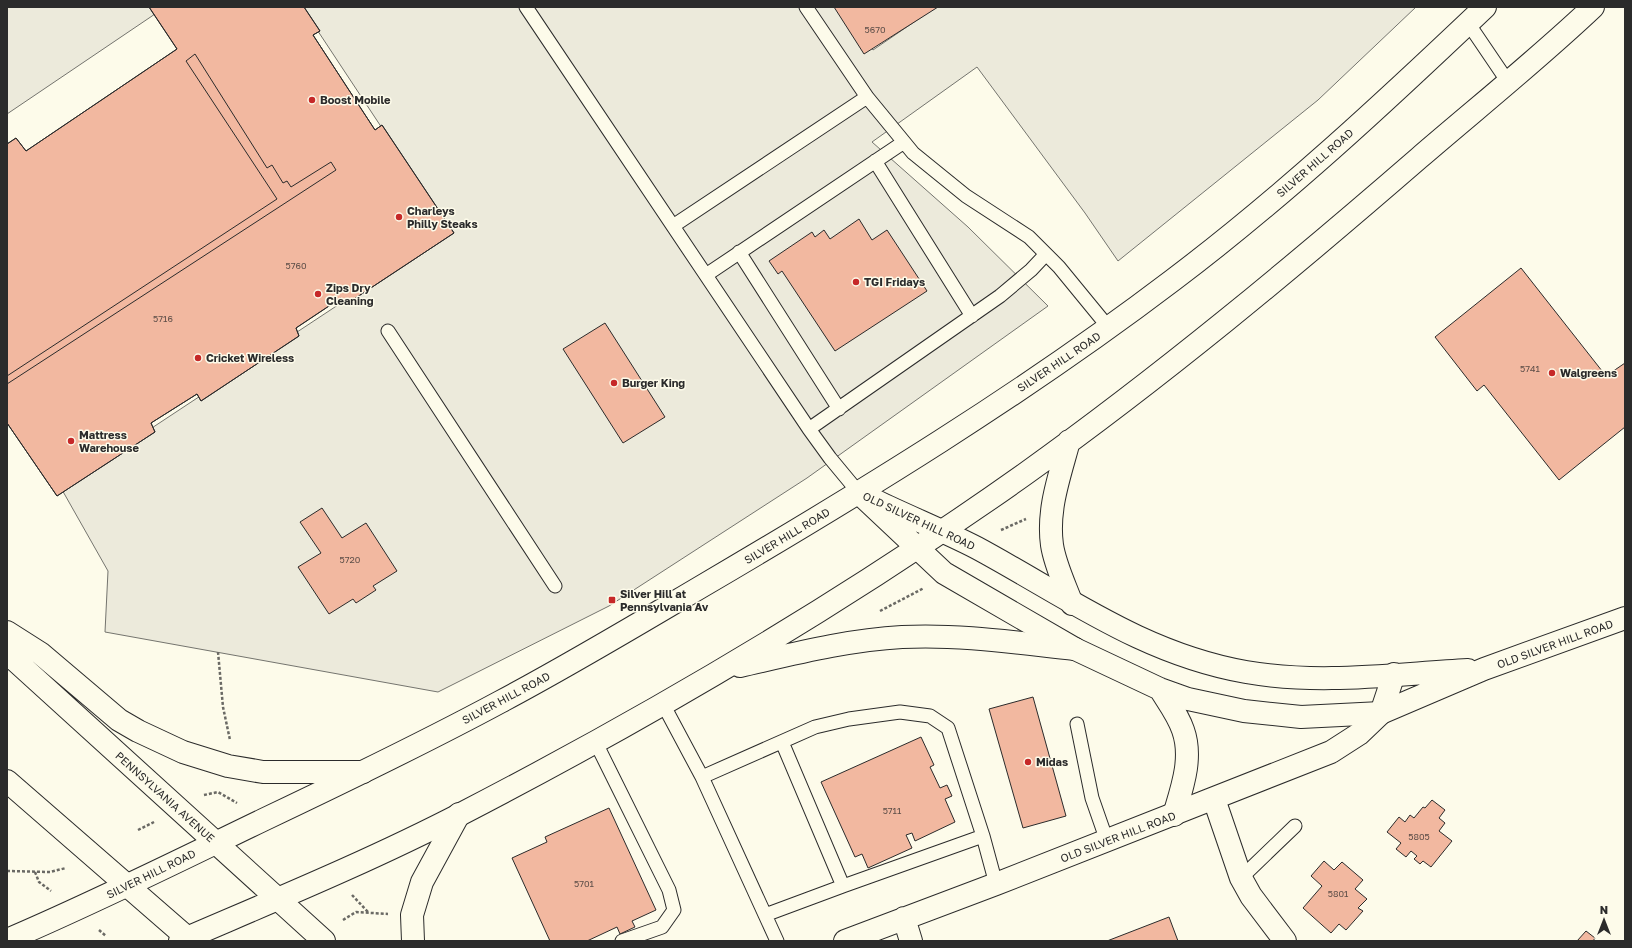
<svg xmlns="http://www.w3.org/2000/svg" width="1632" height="948" font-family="'Golos Text',sans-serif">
	<rect width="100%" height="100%" fill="#fdfbea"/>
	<path fill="#eceadb" stroke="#74746e" d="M7 7H150L155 14 7 114Z
		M302 7H845L873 50 936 7H1416L1318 100 1118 261 1085 213 977 67 872 142 968 227 1048 306 807 478 609 606 438 692 105 632 108 571 61 488 450 231Z"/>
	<path fill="#f2b8a0" stroke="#2b2b2b" d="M149 7H304L320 31 313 35 375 130 382 125 454 233 345 305 341 298 296 328 299 336 201 401 197 394 151 423 155 432 57 496 7 423V384L336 170 331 162 291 187 287 181 283 183 272 165 267 168 195 54 186 61 277 199 7 376V144L16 138 26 151 177 49Z
		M149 7H304L320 31 313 35 375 130 382 125 454 233 345 305 341 298 296 328 299 336 201 401 197 394 151 423 155 432 57 496 7 423V144L16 138 26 151 177 49Z
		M834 7H938L864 54Z
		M859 219 872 240 887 230 927 291 835 351 782 271 778 274 769 261 812 232 815 237 824 230 830 239Z
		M1521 268 1606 376 1625 363V427L1559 480 1484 385 1477 391 1435 337Z
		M605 323 665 417 623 443 563 349Z
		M322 508 342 538 366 523 397 571 373 586 376 590 356 603 353 599 329 614 298 567 321 553 300 522Z
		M1033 697 1066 816 1023 828 989 709Z
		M921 737 934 765 930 767 940 788 947 785 952 796 945 799 955 822 915 841 912 833 906 835 912 848 868 868 862 854 855 857 821 782Z
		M1432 800 1445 810 1439 818 1445 823 1439 831 1452 841 1431 867 1423 861 1420 864 1414 859 1417 856 1411 851 1406 857 1396 849 1401 843 1387 832 1399 817 1405 822 1410 815 1414 818 1423 807 1425 808Z
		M609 808 656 910 632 921 635 927 620 934 617 927 587 941H550L512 858 547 842 545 837Z
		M1324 861 1334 870 1342 862 1363 880 1355 889 1367 899 1358 908 1363 911 1346 930 1339 924 1331 933 1303 908 1322 886 1311 876Z
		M1169 917 1178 941H1107Z
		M1586 931 1595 938 1593 941H1577Z"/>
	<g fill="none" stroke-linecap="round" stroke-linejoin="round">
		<g stroke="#2b2b2b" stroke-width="15">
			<path id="lane" d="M526 7 809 429 830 458 859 493
				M806 7 867 97 913 153 966 196 1029 237 1059 267 1109 328
				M1468 23 1508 82
				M875 161 972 316
				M673 226 867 97
				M739 252 839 409
				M706 275 904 142
				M388 331 555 586
				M809 429 1000 296 1031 270 1046 254
				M663 704 702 777 777 941
				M1077 724 1092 798 1107 841
				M596 743 669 890 674 910 662 927 622 941
				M702 777 815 727 849 719 900 712 930 716 948 728 983 836 996 884
				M1241 878 1295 826
				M843 886 983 836
				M765 915 843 886 782 742"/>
		</g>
		<g stroke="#2b2b2b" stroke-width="24">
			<path id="street" d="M1214 799 1241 878 1251 896 1285 941
				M904 918 911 941
				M845 941 996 884 1331 752 1359 734 1381 713 1394 674"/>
		</g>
		<g stroke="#2b2b2b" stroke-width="24">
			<path id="secondary" d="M859 493 944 573 1075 649 1160 689 1188 699 1244 711 1301 717 1381 713 1484 669 1625 618
				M876 501C909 517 944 531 977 548 1066 596 1143 654 1246 672 1320 685 1394 674 1468 670
				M1160 689C1168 702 1178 715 1183 730 1193 758 1182 788 1174 815"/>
		</g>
		<g stroke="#2b2b2b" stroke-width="24">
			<path id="primary" d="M1069 441C1060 475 1047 509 1052 545 1055 565 1065 585 1072 604
				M740 666C793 654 847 640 902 637 960 634 1018 643 1075 649
				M7 940C94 903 178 861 263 820 343 782 422 744 500 702 568 666 633 627 699 588 861 493 1023 394 1173 280 1283 197 1385 102 1485 7
				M180 941C275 900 370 861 461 814 656 713 846 601 1025 474 1162 376 1291 269 1419 158 1477 108 1537 60 1593 7"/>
		</g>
		<g stroke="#2b2b2b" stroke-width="24">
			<path id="highway" d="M7 632 40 653 119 720 138 731 183 752 228 766 263 772H363
				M7 653 324 941
				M7 781 191 941
				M413 941 412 915 422 882 459 814"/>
		</g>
		<path stroke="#6a6964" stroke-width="2.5" stroke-dasharray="3 2" stroke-linecap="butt" d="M1001 530 1026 519
			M880 611 924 588
			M218 652 223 707 230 740
			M204 795 218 792 237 803
			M138 830 154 822
			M7 871 50 872 66 868
			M35 872 39 882 51 891
			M352 895 368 912
			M343 920 356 912 388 914
			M99 930 106 936"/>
		<use href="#lane" stroke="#fdfbea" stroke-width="13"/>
		<use href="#street" stroke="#fdfbea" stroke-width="22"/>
		<use href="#secondary" stroke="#fdfbea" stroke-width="22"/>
		<use href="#primary" stroke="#fdfbea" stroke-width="22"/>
		<use href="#highway" stroke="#fdfbea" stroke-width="22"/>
	</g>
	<g fill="#c62828" stroke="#fdfbea" stroke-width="1.5">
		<circle cx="312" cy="100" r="4"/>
		<circle cx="399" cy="217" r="4"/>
		<circle cx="856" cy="282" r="4"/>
		<circle cx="318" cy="294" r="4"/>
		<circle cx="198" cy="358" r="4"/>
		<circle cx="1552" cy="373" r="4"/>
		<circle cx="614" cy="383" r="4"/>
		<circle cx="71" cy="441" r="4"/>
		<rect x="608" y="596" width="8" height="8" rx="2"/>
		<circle cx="1028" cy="762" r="4"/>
	</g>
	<g text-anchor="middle" stroke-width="3" stroke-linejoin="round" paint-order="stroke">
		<g font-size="9" fill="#5d4e48">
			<text x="875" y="33">5670</text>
			<text x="296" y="269">5760</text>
			<text x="163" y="322">5716</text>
			<text x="1530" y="372">5741</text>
			<text x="350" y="563">5720</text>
			<text x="892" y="814">5711</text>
			<text x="1419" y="840">5805</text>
			<text x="584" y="887">5701</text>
			<text x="1338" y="897">5801</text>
		</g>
		<g font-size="11" font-weight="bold" fill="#2b2b2b" stroke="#fdfbea" text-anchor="start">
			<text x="320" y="104">Boost Mobile</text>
			<text x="407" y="215">Charleys<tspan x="407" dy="13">Philly Steaks</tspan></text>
			<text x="864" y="286">TGI Fridays</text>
			<text x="326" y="292">Zips Dry<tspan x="326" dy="13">Cleaning</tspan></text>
			<text x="206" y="362">Cricket Wireless</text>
			<text x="1560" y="377">Walgreens</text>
			<text x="622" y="387">Burger King</text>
			<text x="79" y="439">Mattress<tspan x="79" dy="13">Warehouse</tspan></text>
			<text x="620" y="598">Silver Hill at<tspan x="620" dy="13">Pennsylvania Av</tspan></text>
			<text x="1036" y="766">Midas</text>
		</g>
		<g font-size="11" fill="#2b2b2b" stroke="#fdfbea">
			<text transform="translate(1315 163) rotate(-41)" y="4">SILVER HILL ROAD</text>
			<text transform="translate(1059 362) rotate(-34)" y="4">SILVER HILL ROAD</text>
			<text transform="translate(919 521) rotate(25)" y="4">OLD SILVER HILL ROAD</text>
			<text transform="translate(787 536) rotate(-31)" y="4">SILVER HILL ROAD</text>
			<text transform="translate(1555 644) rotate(-20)" y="4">OLD SILVER HILL ROAD</text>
			<text transform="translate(506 698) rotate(-28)" y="4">SILVER HILL ROAD</text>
			<text transform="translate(165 797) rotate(42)" y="4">PENNSYLVANIA AVENUE</text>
			<text transform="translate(1118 837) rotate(-21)" y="4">OLD SILVER HILL ROAD</text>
			<text transform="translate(151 874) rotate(-26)" y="4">SILVER HILL ROAD</text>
		</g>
	</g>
	<rect width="1632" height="948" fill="none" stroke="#2b2b2b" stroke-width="16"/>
	<g transform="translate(1604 920)" stroke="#fdfbea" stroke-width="3" paint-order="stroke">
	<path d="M0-3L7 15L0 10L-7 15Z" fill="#2b2b2b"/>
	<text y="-6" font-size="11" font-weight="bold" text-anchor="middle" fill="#2b2b2b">N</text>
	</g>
</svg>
